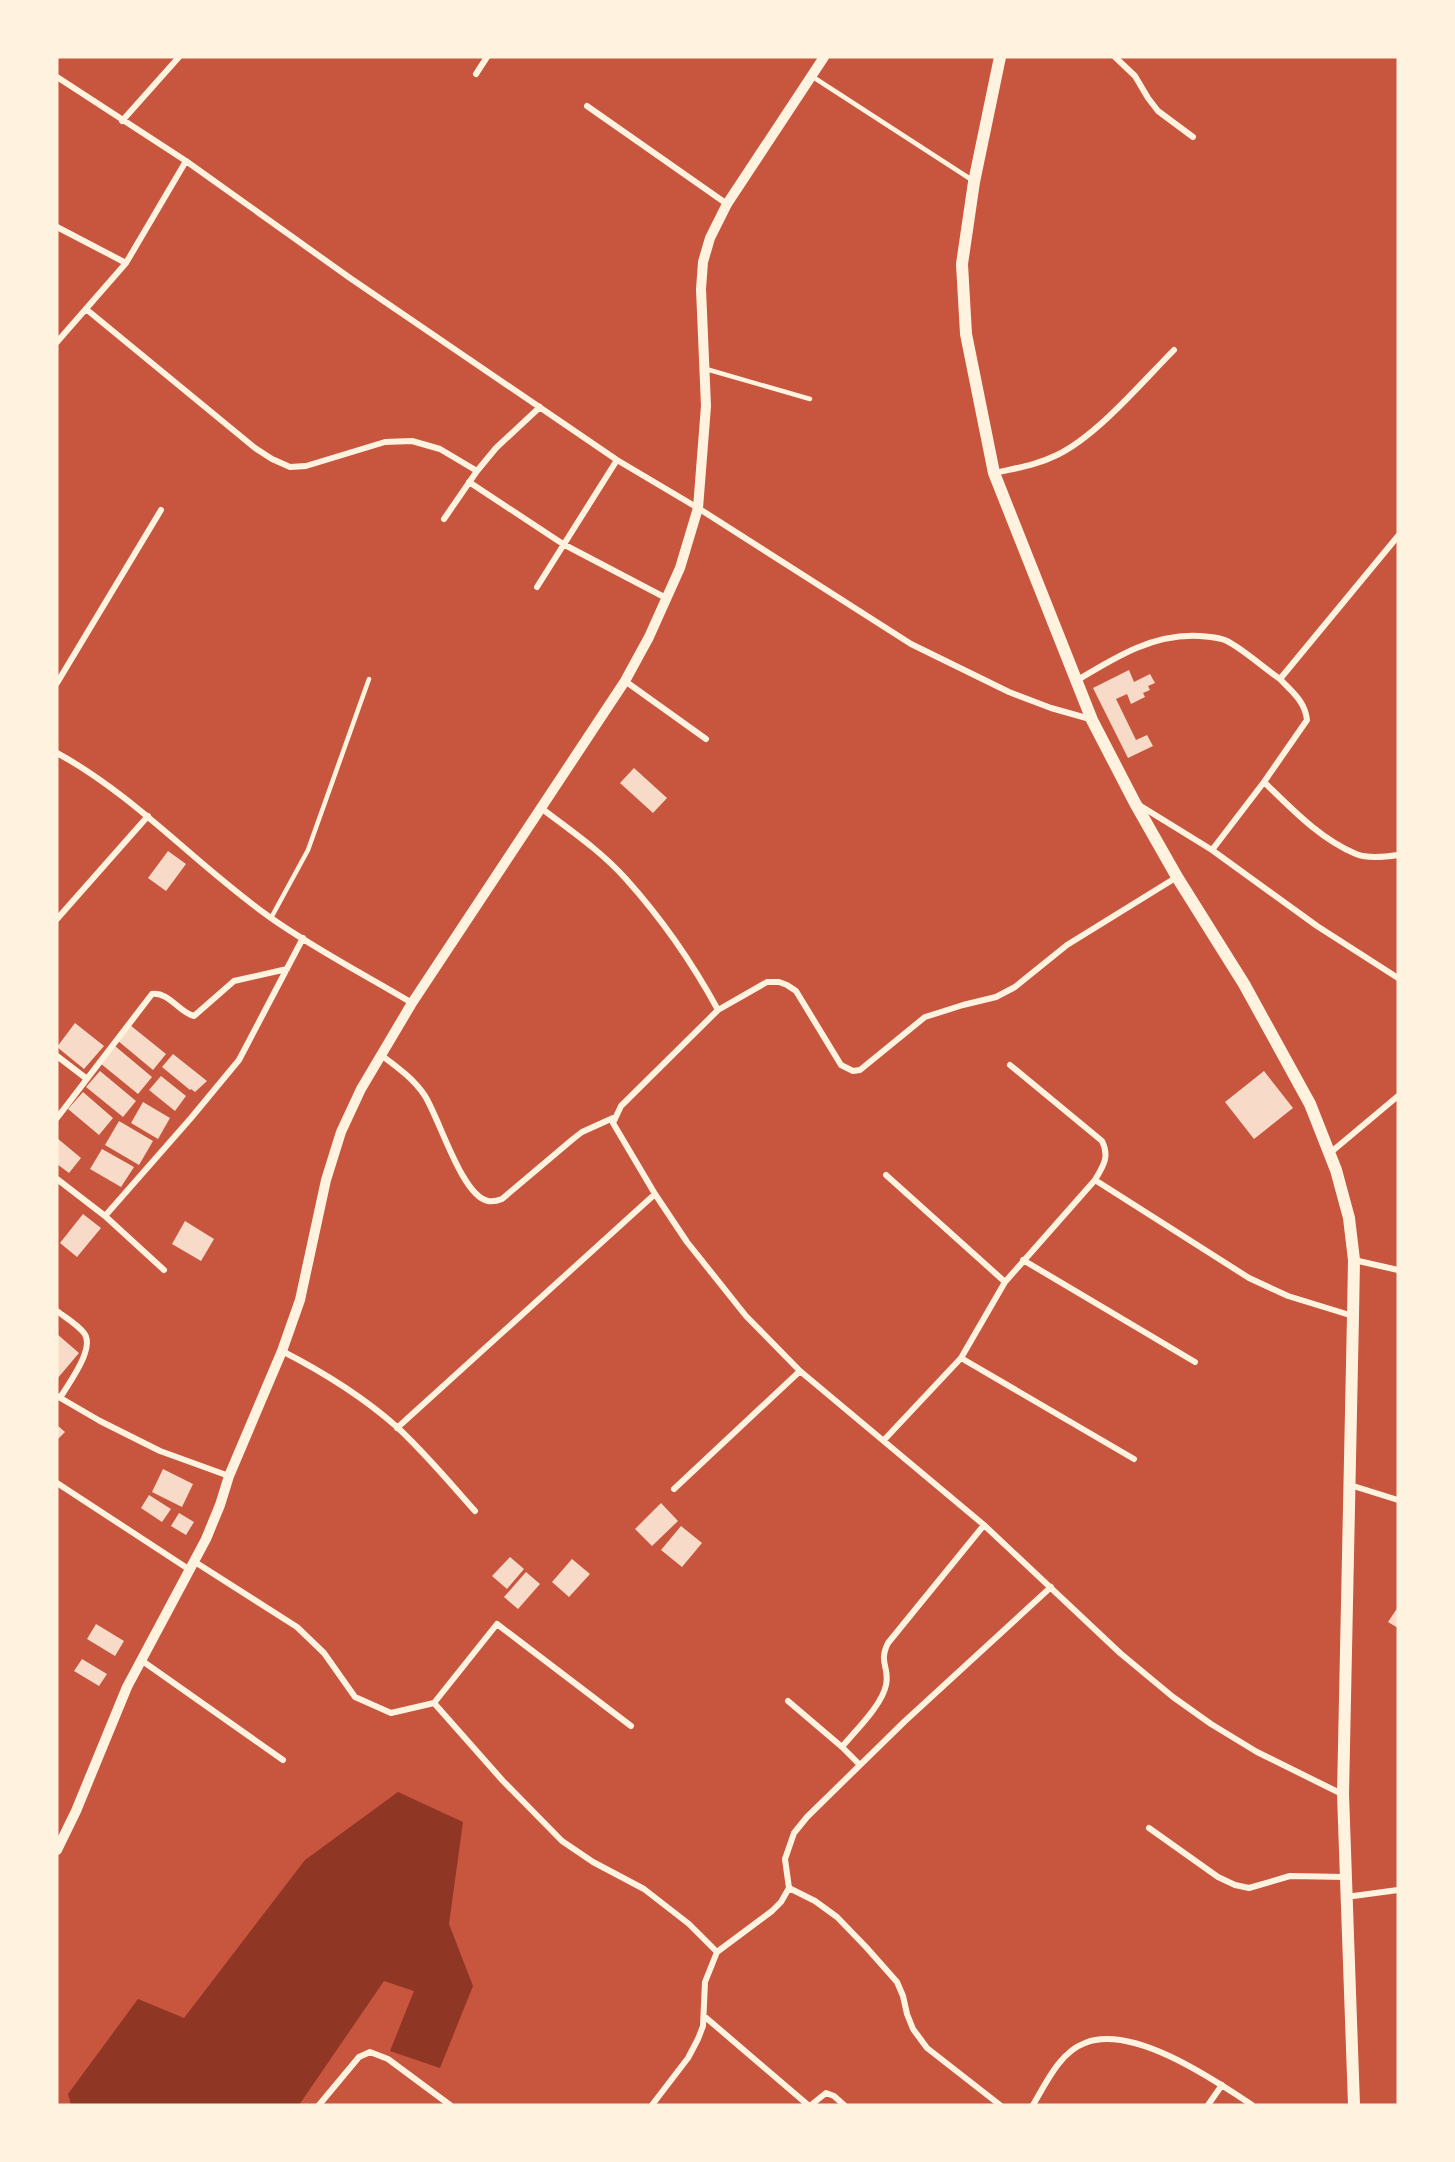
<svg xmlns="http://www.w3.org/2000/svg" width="1455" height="2162" font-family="'Open Sans',sans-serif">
	<rect width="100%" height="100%" fill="#c8553d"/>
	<path fill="#8f3625" d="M398 1792 463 1822 449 1924 473 1986 440 2068 390 2051 414 1991 384 1981 299 2105H71L68 2094 138 1999 184 2018 305 1860Z"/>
	<path fill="#f7dbc8" d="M1129 670 1134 682 1150 674 1155 683 1148 686 1150 690 1143 693 1145 697 1131 704 1127 694 1116 699 1136 740 1147 735 1153 746 1128 758 1093 688Z
		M634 768 667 798 653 813 620 783Z
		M168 851 186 864 166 891 148 878Z
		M75 1023 104 1046 84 1069 57 1047Z
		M130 1025 166 1054 153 1070 117 1040Z
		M115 1046 152 1077 138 1094 100 1063Z
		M173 1054 207 1081 195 1092 191 1089 190 1090 162 1067Z
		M100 1071 136 1101 123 1117 86 1087Z
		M1264 1071 1293 1108 1254 1139 1225 1102Z
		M161 1076 186 1096 175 1111 149 1090Z
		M83 1092 113 1118 99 1135 68 1109Z
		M143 1102 170 1118 158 1139 131 1123Z
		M119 1121 153 1141 139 1165 105 1145Z
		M57 1138 81 1158 69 1173 57 1164Z
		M102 1149 134 1167 121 1187 90 1169Z
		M83 1214 101 1228 77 1257 60 1243Z
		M185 1221 214 1239 201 1261 172 1244Z
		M57 1334 79 1353 57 1379Z
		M57 1425 65 1432 57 1440Z
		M163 1469 193 1484 182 1507 152 1492Z
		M149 1495 171 1509 162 1522 141 1508Z
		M661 1503 678 1521 652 1546 635 1529Z
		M179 1513 194 1522 186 1535 171 1526Z
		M681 1526 702 1543 682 1567 661 1550Z
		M510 1557 524 1569 507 1589 492 1576Z
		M572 1559 590 1574 569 1597 552 1582Z
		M526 1572 540 1584 518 1609 504 1597Z
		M1398 1607V1628L1388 1622Z
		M96 1624 124 1641 115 1656 87 1639Z
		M82 1659 107 1674 99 1686 74 1671Z"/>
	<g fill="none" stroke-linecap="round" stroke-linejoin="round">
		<path stroke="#fff3e0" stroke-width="4.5" d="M813 77 972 180
			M706 369 810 399
			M271 918 308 850 369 679"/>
		<path stroke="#fff3e0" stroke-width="6" d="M1115 57 1135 76 1148 98 1158 111 1193 137
			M476 74 487 57
			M57 77 186 161 350 278 617 460 698 508 911 644 1009 692 1051 708 1090 719
			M587 106 727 204
			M122 121 179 57
			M57 227 126 263
			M86 309 255 448 272 459 290 467 306 466 385 442 412 441 440 449 477 471
			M57 342 126 263 186 161
			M995 473C1016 468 1037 465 1057 455 1097 436 1142 382 1174 350
			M469 482 563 544 666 598
			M444 519 477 471 496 448 540 407
			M537 587 617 460
			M625 681 706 739
			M1076 681C1114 658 1153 633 1200 636 1209 637 1219 637 1227 641 1243 649 1265 669 1280 679L1398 536
			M57 683 161 510
			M57 753C136 796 197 866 271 918 315 949 365 975 412 1003
			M1264 782C1292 809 1320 839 1356 854 1368 859 1385 857 1398 855
			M1139 805 1212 850 1317 926 1398 978
			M541 808C570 830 601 851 626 879 661 918 693 964 718 1010L621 1106 613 1123 655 1194 687 1242 746 1316 800 1371 984 1525 1120 1653 1173 1697 1211 1724 1257 1752 1342 1794
			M1212 850 1264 782 1307 720C1305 701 1292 692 1280 679
			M57 919 148 816
			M718 1010 767 982H779L787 985 796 991 841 1065 853 1071 860 1070 925 1017 963 1005 996 997 1015 987 1067 945 1177 877
			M381 1055C397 1067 414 1079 425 1096 440 1120 462 1196 488 1201 493 1202 497 1201 502 1199L573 1139 582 1132 613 1118
			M57 1056 87 1079
			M1010 1065 1102 1141C1110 1157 1103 1166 1095 1180
			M57 1118 152 994C170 992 178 1012 194 1016L234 981 287 969
			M1330 1153 1398 1096
			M886 1175 1005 1282
			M57 1179 105 1216 164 1270
			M105 1216 191 1118 239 1060 303 938
			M1023 1260 1195 1362
			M1354 1260 1398 1270
			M57 1311C66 1318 77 1324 84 1333 96 1348 68 1384 60 1398
			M282 1351C323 1372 362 1396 397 1427 425 1453 450 1483 475 1511
			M961 1358 1134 1459
			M57 1396 100 1421 160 1451 229 1476
			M397 1428 655 1194
			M884 1440 961 1358 1005 1282 1095 1180 1249 1278 1288 1296 1353 1316
			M57 1483 190 1570
			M1350 1485 1398 1500
			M674 1489 800 1371
			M195 1562 297 1627 324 1653 355 1697 391 1713 434 1703 497 1624 631 1726
			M141 1660 283 1760
			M788 1701 842 1747 860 1765
			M434 1703 503 1781 562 1841 593 1862 644 1889 689 1924 717 1952
			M842 1747C856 1730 882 1705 886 1685 890 1667 878 1663 888 1643L984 1525
			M1149 1828 1218 1877 1235 1885 1249 1888 1290 1876 1346 1877
			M789 1888 815 1901 837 1917 866 1947 897 1982 903 1996 907 2014 913 2029 927 2048 1000 2105
			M1346 1897 1398 1890
			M704 2016 808 2105
			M319 2105 359 2057 370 2052 388 2059 450 2105
			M652 2105 688 2058 698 2039 703 2026 705 1982 717 1952 772 1911 781 1902 789 1888 785 1859 794 1833 807 1817 904 1722 1051 1587
			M811 2105 826 2093 834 2096 844 2105
			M1033 2105C1046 2083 1060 2052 1085 2043 1132 2024 1213 2079 1252 2105
			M1208 2105 1222 2085"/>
		<path stroke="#fff3e0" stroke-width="10" d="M57 1850 76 1811 127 1687 206 1539 220 1505 229 1476 282 1351 300 1300 326 1180 341 1132 361 1089 412 1003 625 681 649 637 680 568 698 508 706 406 701 289 703 262 710 238 727 204 824 57"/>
		<path stroke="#fff3e0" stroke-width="12" d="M1000 57 974 182 962 264 966 334 994 473 1092 720 1135 803 1177 877 1244 984 1310 1104 1336 1170 1349 1218 1354 1260 1353 1316 1343 1794 1354 2105"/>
	</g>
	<rect width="1455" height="2162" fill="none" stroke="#fff3e0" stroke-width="117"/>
</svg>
